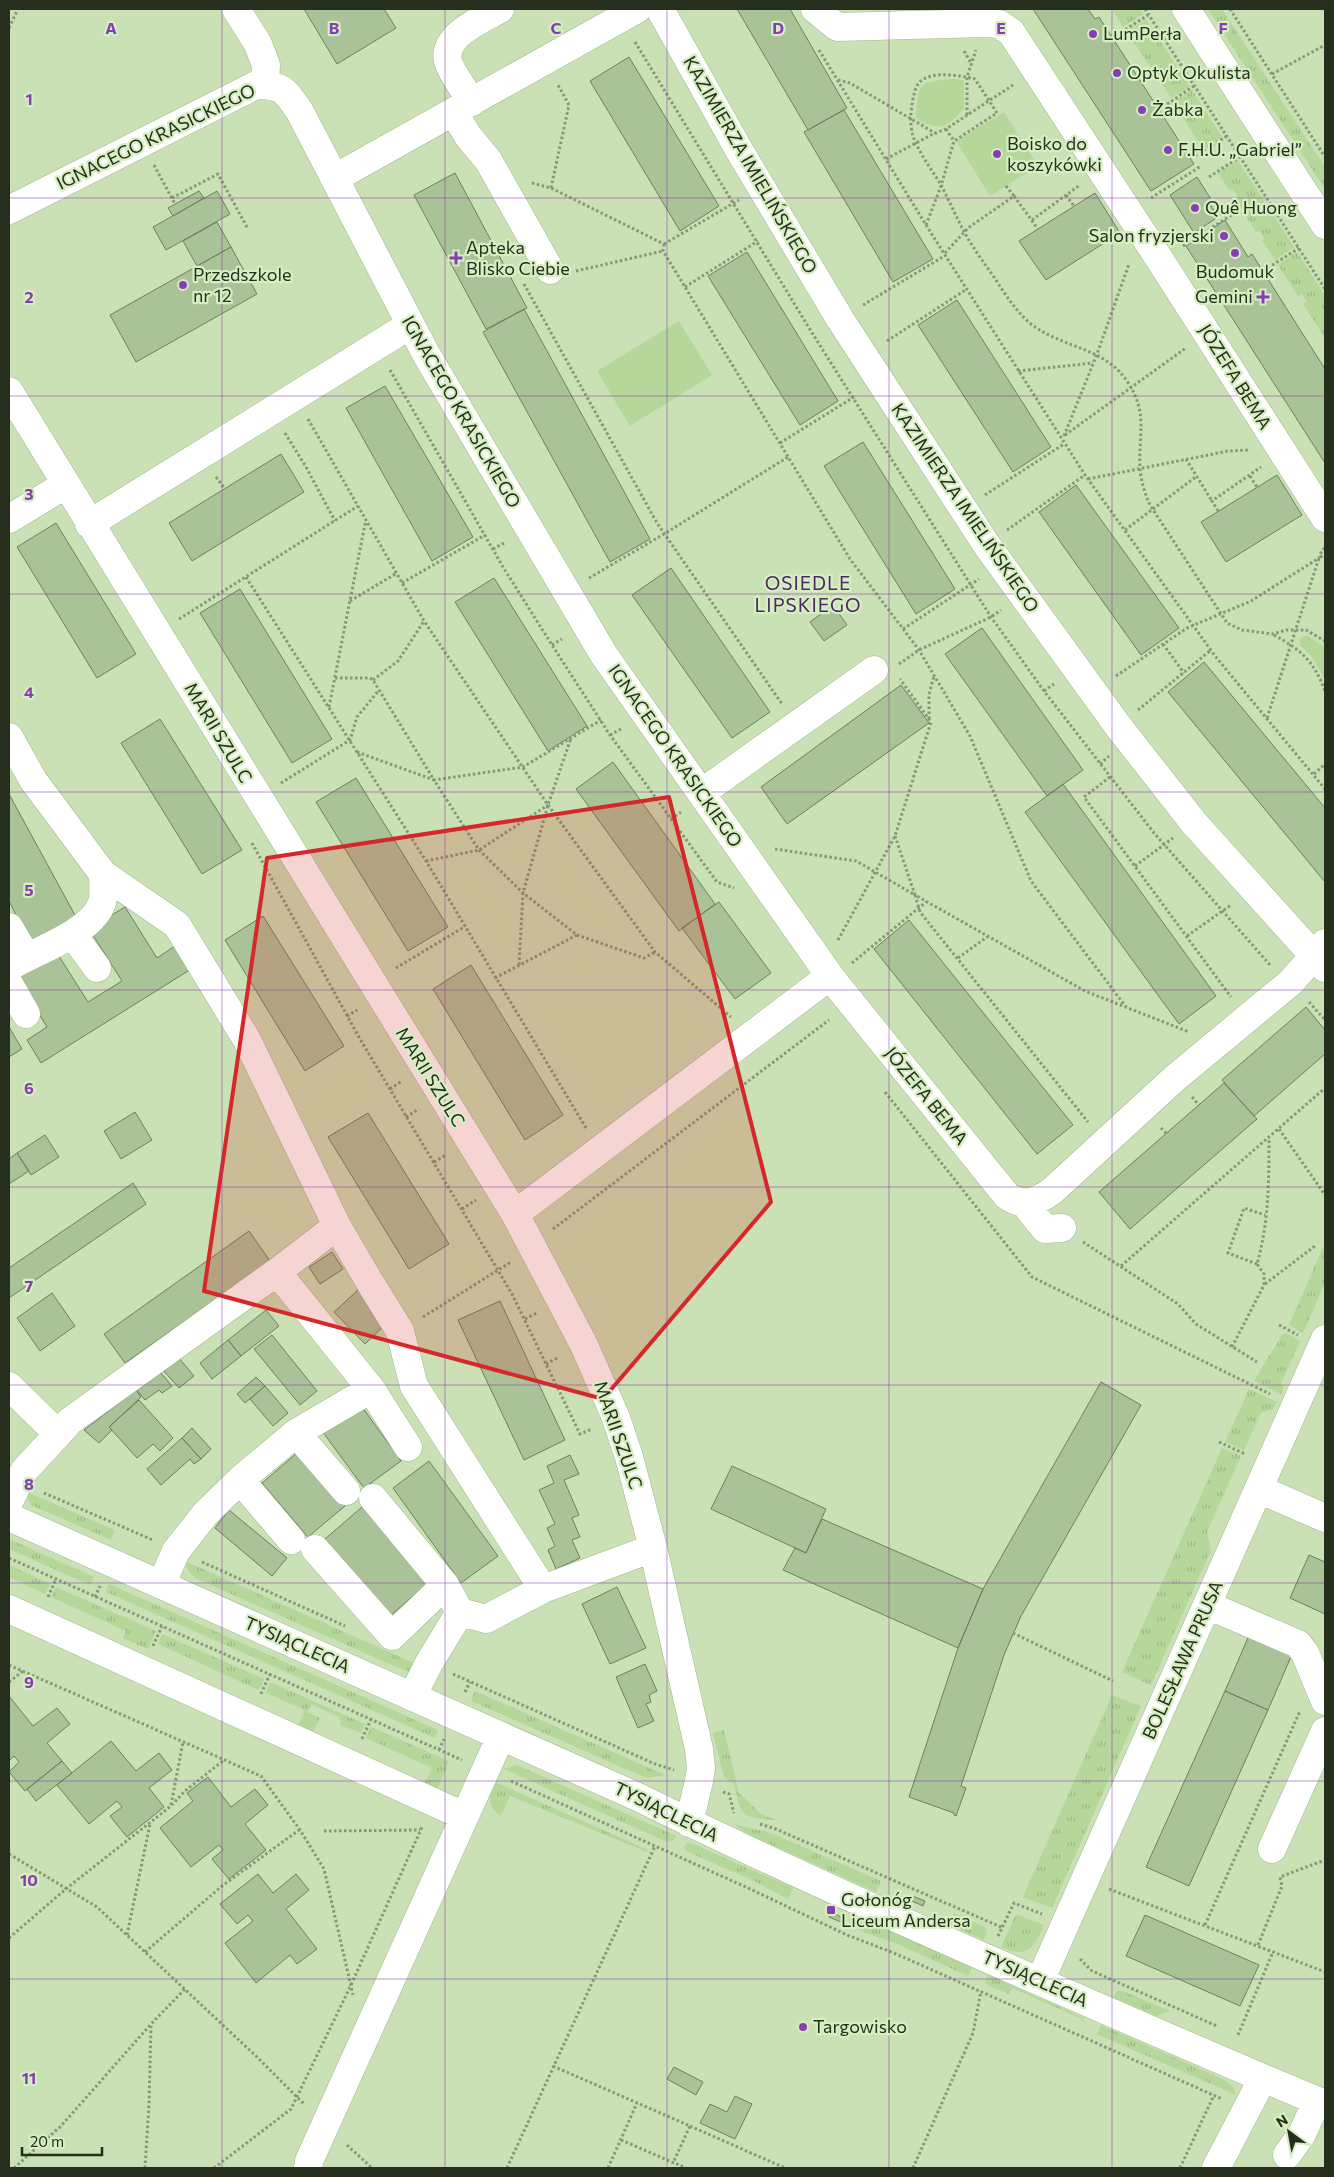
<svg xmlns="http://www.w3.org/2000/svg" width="1334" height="2177" font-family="Commissioner,sans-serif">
	<defs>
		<pattern id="grass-tufts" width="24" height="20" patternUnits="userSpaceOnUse" patternTransform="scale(1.25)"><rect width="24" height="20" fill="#b5d799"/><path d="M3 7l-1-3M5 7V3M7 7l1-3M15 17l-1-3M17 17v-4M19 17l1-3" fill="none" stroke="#9cb983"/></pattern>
	</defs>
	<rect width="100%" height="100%" fill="#c9e1b5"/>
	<path fill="url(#grass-tufts)" d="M1112 9H1139L1143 14 1123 27Z
		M1208 9H1222L1325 167V189Z
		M1146 19 1190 87 1171 98 1127 32Z
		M1192 90 1222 137 1203 149 1173 102Z
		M1238 161 1294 247 1275 260 1262 240 1264 238 1259 231 1256 232 1235 199 1238 197 1233 190 1230 191 1218 173Z
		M1297 252 1325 296V338L1303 304 1307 302 1302 294 1298 296 1278 265Z
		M1325 1243V1283L1303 1333 1289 1325Z
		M1286 1333 1300 1341 1281 1384 1284 1387 1281 1394 1254 1381 1282 1335Z
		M1249 1389 1277 1402 1273 1409 1261 1413 1244 1450 1225 1442Z
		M1222 1448 1241 1456 1207 1532 1211 1550 1151 1685 1122 1672Z
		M27 1492 115 1530 111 1540 31 1505 28 1499Z
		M9 1539 94 1577 90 1585 9 1549Z
		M185 1561 416 1664 408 1672 195 1578 188 1571Z
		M9 1565 50 1584 45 1594 9 1577Z
		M109 1584 438 1730 435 1738 106 1592Z
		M56 1587 156 1631 148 1649 123 1638 126 1631 51 1597Z
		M162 1634 264 1679 259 1690 158 1644Z
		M270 1682 365 1724 361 1733 340 1725 341 1721 339 1719V1717L311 1704 307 1712 320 1718 311 1735 297 1728 305 1710 266 1693Z
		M475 1691 665 1775 648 1778 642 1776 471 1701Z
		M1112 1695 1141 1706 1052 1908 1023 1897Z
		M371 1727 449 1761 437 1790 424 1785 432 1768 366 1738Z
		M724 1730 739 1793 760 1813 776 1820C742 1818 741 1817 734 1784L724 1777 713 1733Z
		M517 1765 676 1836 673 1841 667 1842 504 1769Z
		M493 1781 648 1850 647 1852 510 1796 501 1816C487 1807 489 1795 493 1781Z
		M733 1824 771 1833 881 1881 876 1892 748 1834Z
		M687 1843H691L793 1888 788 1899 750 1879 686 1851 684 1847Z
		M954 1913 986 1928 987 1932 984 1940 950 1925Z
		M1016 1914 1044 1925C1034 1948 1027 1959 1001 1947Z
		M863 1919 972 1968 968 1976 895 1943 858 1930Z
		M988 1975 1084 2018 1082 2023V2019L1012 1988 1009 1994 987 1985 985 1982Z
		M1117 1991H1123L1170 2011 1157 2016 1113 1997Z
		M1101 2025 1227 2081 1233 2087 1236 2095 1097 2034Z"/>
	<path fill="#b5d799" d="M953 79 964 80V108C946 129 939 132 916 118 919 83 916 82 953 79Z
		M1004 112 1038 166 990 196 956 141Z
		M679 321 712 375 630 426 597 371Z
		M1307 635 1325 648V679L1312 657 1300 645V638Z"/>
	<path fill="#aac297" stroke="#6c825a" d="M304 9H384L396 28 337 64Z
		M737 9H790L847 108 808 130Z
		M1033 9H1088L1095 19 1099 17 1194 164 1151 191Z
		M629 57 719 206 680 231 590 81Z
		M844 110 933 259 893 282 804 132Z
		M455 173 527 308 486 329 414 195Z
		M1197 177 1212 201 1209 203 1217 215 1220 213 1221 215 1194 233 1170 195Z
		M199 191 204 198 173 216 168 208Z
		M217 191 230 214 166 250 153 227Z
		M1095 193 1120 233 1046 280 1019 241Z
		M1225 220 1248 257 1252 254 1325 369V463L1186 246Z
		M217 222 231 247 197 266 183 241Z
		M231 247 257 294 136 362 110 315Z
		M747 252 838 401 800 425 708 276Z
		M957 300 1051 447 1013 472 918 325Z
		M524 309 650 539 610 562 483 332Z
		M385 386 473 537 432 561 346 408Z
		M863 442 955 589 916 614 824 466Z
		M281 454 304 492 192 561 169 523Z
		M1277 475 1302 515 1226 562 1201 522Z
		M1076 485 1179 628 1141 655 1039 512Z
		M56 523 136 654 97 678 17 547Z
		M671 568 770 712 732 738 632 595Z
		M494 578 587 726 548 751 455 602Z
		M240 589 332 739 292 763 200 613Z
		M833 605 847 625 824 641 810 622Z
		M982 628 1083 770 1047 796 945 654Z
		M1204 662 1325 808V882L1168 692Z
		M901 685 929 723 787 824 761 787Z
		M160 719 242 850 202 874 121 743Z
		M613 762 715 904 679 931 576 789Z
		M356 778 448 927 408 951 316 802Z
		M1063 784 1216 996 1179 1024 1025 812Z
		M9 794 76 917 29 942 9 901Z
		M719 902 771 973 735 999 682 928Z
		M125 907 157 958 181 942 196 966 41 1063 27 1040 47 1027 17 978 57 953 88 1002 122 981 89 929Z
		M263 916 344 1046 305 1071 225 940Z
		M909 920 1073 1125 1037 1154 874 949Z
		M471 965 563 1115 525 1140 433 989Z
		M1306 1007 1325 1030V1054L1254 1116 1222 1080Z
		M9 1027 22 1049 9 1057Z
		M1224 1083 1257 1119 1130 1229 1099 1192Z
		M135 1112 152 1140 121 1159 104 1131Z
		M368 1113 449 1244 409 1269 328 1137Z
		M45 1135 59 1157 31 1175 17 1153Z
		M17 1153 29 1171 9 1184V1159Z
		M133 1183 146 1204 9 1298V1268Z
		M249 1231 270 1261 125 1363 104 1334Z
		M332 1252 343 1269 320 1284 309 1267Z
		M358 1290 388 1322 365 1344 334 1312Z
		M52 1293 75 1326 40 1351 17 1318Z
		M500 1301 565 1440 524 1460 458 1320Z
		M266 1310 279 1326 241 1356 228 1340Z
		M272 1335 317 1391 300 1405 254 1349Z
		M228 1340 241 1356 212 1379 200 1363Z
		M178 1357 194 1376 179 1388 163 1370Z
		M160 1372 172 1386 162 1393 159 1390 145 1400 137 1390Z
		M256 1377 265 1386 245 1403 237 1394Z
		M1101 1382 1141 1405 1021 1616 1004 1655 961 1786 966 1788 956 1816 954 1815V1813L909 1797 958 1648 983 1589Z
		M265 1386 288 1413 273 1426 250 1399Z
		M136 1390 141 1397 109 1427 112 1430 99 1443 84 1430Z
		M139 1400 173 1438 160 1451 153 1444 137 1458 109 1427Z
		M360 1404 401 1461 364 1488 322 1431Z
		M192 1428 211 1449 201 1459 182 1438Z
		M182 1438 201 1459 194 1464 190 1459 161 1485 147 1469Z
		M298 1452 345 1506 308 1537 262 1483Z
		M570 1455 579 1474 564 1480 579 1515 572 1518 580 1537 572 1540 580 1558 556 1569 548 1550 555 1546 547 1528 555 1524 539 1490 554 1483 547 1466Z
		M429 1461 498 1556 461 1583 393 1488Z
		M732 1466 826 1509 806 1553 711 1509Z
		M362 1507 428 1583 391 1615 325 1539Z
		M229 1510 287 1558 272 1576 215 1528Z
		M822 1519 983 1589 958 1648 783 1570 795 1548 806 1553Z
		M1309 1555 1325 1562V1614L1290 1598Z
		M617 1587 646 1648 610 1664 582 1604Z
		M1250 1633 1293 1652 1268 1710 1225 1691Z
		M645 1664 657 1691 649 1695 651 1702 646 1704 654 1721 638 1728 616 1677Z
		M1225 1691 1268 1710 1189 1886 1146 1867Z
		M9 1696 33 1726 57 1708 70 1724 47 1743 62 1761 25 1791 9 1772 19 1762 14 1756 9 1761Z
		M111 1741 136 1771 159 1753 172 1770 149 1788 164 1807 127 1837 110 1816 122 1807 117 1801 89 1824 57 1785Z
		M62 1761 72 1773 36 1801 27 1789Z
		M208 1777 231 1807 255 1789 268 1805 245 1824 266 1850 229 1879 212 1859 223 1850 219 1845 191 1867 160 1828 193 1801 187 1793Z
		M258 1874 273 1893 296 1874 309 1890 286 1909 317 1949 297 1964 290 1955 256 1983 225 1943 253 1921 248 1915 237 1924 220 1904Z
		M912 1896 925 1901 923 1906 910 1900Z
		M831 1912 843 1918 841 1922 829 1917Z
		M1145 1915 1259 1965 1240 2006 1126 1956Z
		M674 2067 703 2082 696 2095 667 2079Z
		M735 2096 752 2104 735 2139 700 2123 710 2104 727 2112Z"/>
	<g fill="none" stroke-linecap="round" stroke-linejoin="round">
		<g stroke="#a0b88d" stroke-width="29">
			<path id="minor" d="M236 9 258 44 266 65 265 85
				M660 9 739 150 840 319 986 544 1118 726 1194 823 1325 968
				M815 9 837 27 985 23 999 24 1011 32 1160 260 1325 518
				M1186 9 1325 225
				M472 102C466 92 450 71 448 61 442 35 483 19 500 9
				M454 113 468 136 488 160 550 270
				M335 178 637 9
				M9 210 256 85C283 85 285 90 300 112L426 354 604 655 832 979 1007 1196C1023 1207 1037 1202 1052 1191L1175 1078 1291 982 1325 943
				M9 391 515 1214 584 1345 616 1418 629 1457 653 1548 699 1749 701 1768 699 1781 689 1823
				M9 519 65 485
				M89 524 410 325
				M9 737 33 780 103 874 177 925 247 1040 337 1226 277 1272 70 1421 24 1471 9 1502
				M701 793 874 670
				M9 927 26 956
				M73 935 97 968
				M9 967C35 951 89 934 101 905 105 897 103 883 103 874
				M9 984 26 1014
				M1024 1203 1045 1229 1062 1228
				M515 1214 830 976
				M337 1226 369 1281 400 1331 414 1386 543 1589 653 1548
				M277 1272 371 1389 408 1447
				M9 1386 57 1433
				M296 1433 346 1491
				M240 1480 291 1540
				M1259 1489 1325 1518
				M373 1498 445 1585 460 1612 486 1619 543 1589
				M9 1517 640 1798C765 1860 892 1917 1020 1973 1122 2017 1223 2062 1325 2104
				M315 1549 392 1636 445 1585
				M161 1585 176 1551 206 1513 240 1480 296 1433 371 1389
				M1207 1605 1298 1644 1305 1653 1325 1701
				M9 1609 464 1816
				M412 1697 429 1663 460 1612
				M1272 1849 1325 1731
				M1040 1981 1325 1339
				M1287 2155 1302 2134 1317 2101
				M308 2168 309 2161 501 1736
				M1216 2168 1263 2078"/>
		</g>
		<path stroke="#869877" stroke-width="3" stroke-dasharray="2.5 2.5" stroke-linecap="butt" d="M1145 9 1325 289
			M1230 9 1325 157
			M9 28 18 9
			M1117 35 1148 15
			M635 42 814 336 991 617 1044 691 1154 833 1270 965
			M819 50 926 225 1085 475 1215 656 1325 789
			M964 51 971 63
			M1272 74 1325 45
			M838 80 850 83 935 133
			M1163 107 1194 86
			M967 115V77L976 50
			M946 129 954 141
			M1195 156 1227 136
			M886 159 931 135 946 129 1013 85
			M154 165 175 204
			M1209 177 1240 157
			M532 183 551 188 664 244
			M1006 186 1014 196
			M551 188 569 105 558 85
			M1066 195 1074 206
			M172 198 218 174 248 229
			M1151 198 1201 166
			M1032 220 1080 185
			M926 225 941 186 954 141 997 113 975 79C958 75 920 68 915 91 911 104 909 123 913 136 919 153 932 170 941 185 951 204 959 224 970 242 978 255 987 267 996 280 1006 296 1016 311 1031 324 1062 348 1104 347 1127 381 1149 414 1138 435 1140 469 1141 481 1145 494 1150 505L1227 623 1242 630 1273 634 1286 630H1306L1325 641
			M664 244 663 251 685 287 850 559 919 650 970 736 1031 881 1126 1007
			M664 244 739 200
			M1183 246 1233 214
			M945 253 968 228 1014 196 1038 229
			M1268 268 1299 248
			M576 271 663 251
			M524 284 657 523 782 704
			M685 287 758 241
			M863 305 946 255
			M887 341 967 289
			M390 370 503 567 552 645 610 735 717 882 734 888
			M1018 371 1093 363
			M308 419 424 621 548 805 655 952 731 1017
			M285 433 306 467 335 521
			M1065 435 1186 348
			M1064 436 1097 354 1129 264
			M780 443 854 397
			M1186 459 1212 501
			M1250 476 1257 487
			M216 477 225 489
			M1088 479 1228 451 1249 450
			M985 495 1064 444
			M1218 511 1212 501 1261 467
			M1007 530 1085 475
			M1125 530 1197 476
			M493 549 506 542
			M246 577 426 861 586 1128
			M589 578 664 534 788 457
			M402 583 485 535
			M350 601 397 573
			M179 619 358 506
			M903 629 979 579
			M1274 635C1301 650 1314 661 1325 691
			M1163 644 1184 673
			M552 645 562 639
			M899 664 919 650 991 617 1001 610
			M1116 676 1187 628 1251 601 1319 558 1322 550 1325 548
			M335 678H370L373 680 434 780 523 767 601 720
			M373 680 398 661 424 621
			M1044 691 1054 684
			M329 707 366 519
			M1138 710 1211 650
			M1267 718 1319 558 1325 554
			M929 719V694L934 676
			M610 735 623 728
			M357 752 434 780 479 850 523 893 577 935 644 958 655 952
			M1100 764 1109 756
			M1314 774 1325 764
			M1110 777 1084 797 1231 997
			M281 783 350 740 357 717 379 690
			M671 819 681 812
			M895 836 915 895 1085 991 1189 1032
			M252 843 360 1039 512 1294 580 1434 592 1429
			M775 849 856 861 915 895 920 912 1088 1122
			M426 861 479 850 548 805
			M1135 866 1173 838
			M1187 936 1231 905
			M838 940 895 836 931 722 900 679
			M958 958 987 937
			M852 963 926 902
			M519 965 523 893 548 805 571 738
			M396 968 464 927
			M495 978 577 935
			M1309 1002 1325 1020
			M347 1016 357 1010
			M390 1089 402 1081
			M885 1092 1032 1277 1270 1394
			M1192 1097 1199 1105
			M406 1117 419 1109
			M1161 1128 1166 1133
			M1279 1129 1325 1195
			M434 1162 446 1155
			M462 1209 476 1200
			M553 1229 829 1020
			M1083 1242 1178 1304 1196 1324 1257 1362
			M1257 1264 1228 1253 1244 1208 1265 1215
			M1121 1266 1325 1088
			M1265 1284 1315 1246
			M423 1317 511 1262
			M525 1319 537 1313
			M1279 1325 1298 1335
			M1232 1347 1264 1285V1274L1257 1264C1269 1222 1269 1180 1269 1137
			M546 1364 559 1357
			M1219 1442 1245 1454
			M44 1493 153 1540
			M9 1558 462 1760
			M202 1562 345 1626
			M48 1597 56 1579
			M95 1597 100 1586
			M1013 1633 1113 1681
			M153 1646 162 1626
			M9 1665 261 1776 300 1830 324 1869 353 1995
			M453 1674 655 1764 674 1770
			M9 1682 23 1671
			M465 1692 470 1682
			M261 1694 270 1674
			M362 1739 371 1719
			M439 1750 444 1739
			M511 1781 748 1888 847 1935 894 1953 1222 2099
			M723 1792 729 1794 734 1813
			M171 1805 183 1742
			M760 1824 776 1829 1003 1928
			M324 1831 420 1830
			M9 1854 97 1907 257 2057 304 2104
			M1109 1889 1325 1972
			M1205 1925 1300 1711
			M127 1935 150 1824
			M998 1936 1014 1903 1042 1914
			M9 1938 67 1888 171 1806 185 1791 224 1760
			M1258 1945 1282 1886 1280 1877 1325 1860
			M145 1952 222 1886 299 1830
			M1080 1959 1092 1971 1217 2026
			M1238 2035 1273 1952
			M553 2066 690 2126 673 2163
			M690 2126 785 2168
			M621 2140 686 2168
			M347 2145 372 2168
			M14 2168 61 2126 151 2024 185 1989
			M145 2168 149 2104 151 2024
			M214 2168 291 2109 351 1985 422 1827
			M507 2168 655 1846
			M608 2168 637 2103
			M913 2168 973 2033 981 1991
			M1180 2168 1214 2095"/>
		<use href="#minor" stroke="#fff" stroke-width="28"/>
	</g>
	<path fill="#d62828" fill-opacity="0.2" stroke="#d62828" stroke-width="4" stroke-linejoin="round" d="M669 797 771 1202 603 1399 204 1291 267 858Z"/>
	<path fill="none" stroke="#883eb0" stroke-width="1" stroke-opacity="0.55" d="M222 9V2168M445 9V2168M667 9V2168M889 9V2168M1112 9V2168M9 198H1325M9 396H1325M9 594H1325M9 792H1325M9 990H1325M9 1187H1325M9 1385H1325M9 1583H1325M9 1781H1325M9 1979H1325"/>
	<g fill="#883eb0" stroke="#d6efc2" stroke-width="2">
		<circle cx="1093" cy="34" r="5"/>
		<circle cx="1117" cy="73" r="5"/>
		<circle cx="1142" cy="110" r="5"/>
		<circle cx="1168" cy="150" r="5"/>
		<circle cx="997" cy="154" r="5"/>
		<circle cx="1195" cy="208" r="5"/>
		<circle cx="1224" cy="236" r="5"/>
		<circle cx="1235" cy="253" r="5"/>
		<path d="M453.5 250.5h5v5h5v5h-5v5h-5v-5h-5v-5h5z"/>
		<circle cx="183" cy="285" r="5"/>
		<path d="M1260.5 289.5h5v5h5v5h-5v5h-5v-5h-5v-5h5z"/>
		<rect x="826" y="1905" width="10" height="10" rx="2.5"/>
		<circle cx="803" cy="2027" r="5"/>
	</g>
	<g text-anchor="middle" stroke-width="4.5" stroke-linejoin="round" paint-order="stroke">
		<g font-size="18" fill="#262f1e" stroke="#d6efc2" text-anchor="start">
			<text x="1103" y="40">LumPerła</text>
			<text x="1127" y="79">Optyk Okulista</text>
			<text x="1152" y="116">Żabka</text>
			<text x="1007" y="150">Boisko do<tspan x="1007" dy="21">koszykówki</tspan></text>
			<text x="1178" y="156">F.H.U. „Gabriel”</text>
			<text x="1205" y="214">Quê Huong</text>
			<text x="1214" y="242" text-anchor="end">Salon fryzjerski</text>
			<text x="466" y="254">Apteka<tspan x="466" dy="21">Blisko Ciebie</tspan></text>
			<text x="1235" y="278" text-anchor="middle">Budomuk</text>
			<text x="193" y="281">Przedszkole<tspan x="193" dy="21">nr 12</tspan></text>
			<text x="1253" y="303" text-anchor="end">Gemini</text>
			<text x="841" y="1906">Gołonóg<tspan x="841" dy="21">Liceum Andersa</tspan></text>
			<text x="813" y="2033">Targowisko</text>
		</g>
		<g font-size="18" fill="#262f1e" stroke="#d6efc2">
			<text transform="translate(156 137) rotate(-26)" y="6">IGNACEGO KRASICKIEGO</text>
			<text transform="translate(750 165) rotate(60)" y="6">KAZIMIERZA IMIELIŃSKIEGO</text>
			<text transform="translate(1235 377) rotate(58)" y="6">JÓZEFA BEMA</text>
			<text transform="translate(461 412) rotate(60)" y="6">IGNACEGO KRASICKIEGO</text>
			<text transform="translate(965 508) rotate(56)" y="6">KAZIMIERZA IMIELIŃSKIEGO</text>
			<text transform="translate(218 733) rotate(59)" y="6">MARII SZULC</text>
			<text transform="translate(675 756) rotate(55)" y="6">IGNACEGO KRASICKIEGO</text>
			<text transform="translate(430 1077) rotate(58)" y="6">MARII SZULC</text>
			<text transform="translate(926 1096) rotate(51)" y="6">JÓZEFA BEMA</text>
			<text transform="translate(618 1435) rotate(71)" y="6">MARII SZULC</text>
			<text transform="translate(297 1645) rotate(24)" y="6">TYSIĄCLECIA</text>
			<text transform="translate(1183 1660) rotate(-66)" y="6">BOLESŁAWA PRUSA</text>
			<text transform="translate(666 1812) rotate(26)" y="6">TYSIĄCLECIA</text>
			<text transform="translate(1035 1979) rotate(24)" y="6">TYSIĄCLECIA</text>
		</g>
		<g font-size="19" letter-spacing="1" fill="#4c2961" stroke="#d6efc2">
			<text x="808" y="590">OSIEDLE<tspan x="808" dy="22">LIPSKIEGO</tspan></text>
		</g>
	</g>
	<g font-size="16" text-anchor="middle" font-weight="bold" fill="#883eb0" stroke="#d6efc2" stroke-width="4.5" stroke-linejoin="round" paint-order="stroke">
		<text x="111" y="34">A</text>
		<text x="334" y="34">B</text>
		<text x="556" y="34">C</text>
		<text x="778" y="34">D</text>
		<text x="1001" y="34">E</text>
		<text x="1223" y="34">F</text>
		<text x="29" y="105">1</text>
		<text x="29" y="303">2</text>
		<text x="29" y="500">3</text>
		<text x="29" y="698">4</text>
		<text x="29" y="896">5</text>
		<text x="29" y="1094">6</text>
		<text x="29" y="1292">7</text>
		<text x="29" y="1490">8</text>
		<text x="29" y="1688">9</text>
		<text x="29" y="1886">10</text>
		<text x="29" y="2084">11</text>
	</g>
	<rect width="1334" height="2177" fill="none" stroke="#262f1e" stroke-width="20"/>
	<g transform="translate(1289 2132) rotate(328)" stroke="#d6efc2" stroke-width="4" paint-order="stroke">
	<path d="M0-4L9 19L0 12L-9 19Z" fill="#262f1e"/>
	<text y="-8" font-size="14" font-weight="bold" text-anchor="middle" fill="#262f1e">N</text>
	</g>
	<path d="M22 2147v8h80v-8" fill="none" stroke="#262f1e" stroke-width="2.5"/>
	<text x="30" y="2147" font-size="15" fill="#262f1e" stroke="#d6efc2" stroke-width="4" paint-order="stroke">20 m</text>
</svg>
